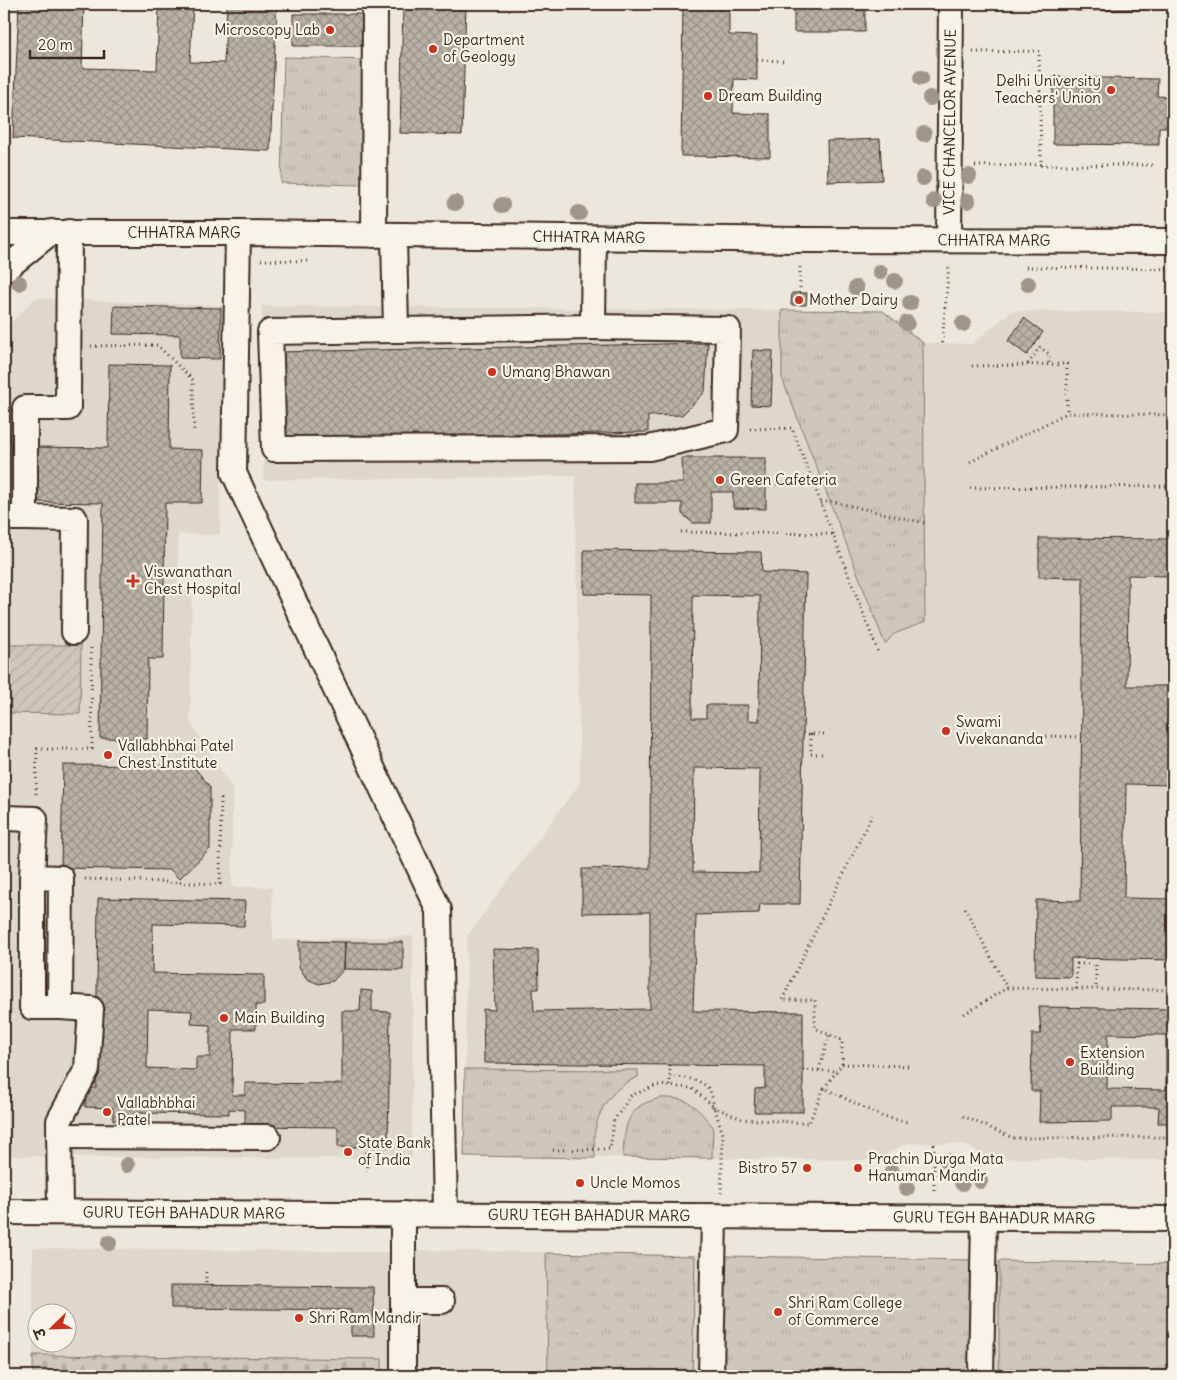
<svg xmlns="http://www.w3.org/2000/svg" width="1177" height="1380" font-family="Delius,'Playpen Sans Deva',sans-serif">
	<defs>
		<pattern id="grass-tufts" width="24" height="20" patternUnits="userSpaceOnUse" patternTransform="scale(1.25)"><rect width="24" height="20" fill="#cec8bc"/><path d="M3 7l-1-3M5 7V3M7 7l1-3M15 17l-1-3M17 17v-4M19 17l1-3" fill="none" stroke="#b2aca1"/></pattern>
		<pattern id="cemetery-stones" width="16" height="16" patternUnits="userSpaceOnUse" patternTransform="scale(1.25)"><rect width="16" height="16" fill="#cec8bc"/><path d="M2 7V4a2 2 0 0 1 4 0v3zM10 15v-3a2 2 0 0 1 4 0v3z" fill="#b2aca1"/></pattern>
		<pattern id="garden-furrows" width="10" height="10" patternUnits="userSpaceOnUse" patternTransform="scale(1.25)"><rect width="10" height="10" fill="#cec8bc"/><path d="M-1 1l2-2M0 10L10 0M9 11l2-2" fill="none" stroke="#b2aca1"/></pattern>
		<pattern id="building-cross-hatch" width="8" height="8" patternUnits="userSpaceOnUse" patternTransform="scale(1.25)"><rect width="8" height="8" fill="#bab2a7"/><path d="M0 0l8 8M0 8l8-8" fill="none" stroke="#989187"/></pattern>
	</defs>
	<rect width="100%" height="100%" fill="#ece7dc"/>
	<filter id="ink" filterUnits="userSpaceOnUse"><feTurbulence type="fractalNoise" baseFrequency=".02" numOctaves="2"/><feDisplacementMap in="SourceGraphic" scale="10" xChannelSelector="R" yChannelSelector="G"/><feConvolveMatrix kernelMatrix="1 2 1 2 8 2 1 2 1" color-interpolation-filters="sRGB"/></filter>
	<g filter="url(#ink)">
		<path fill="#ddd7cc" fill-rule="evenodd" d="M35 298 223 306 220 535 178 534V586H192L190 722 232 788V887H272L273 940 413 936 412 1159 4 1156V330Z
			M262 306 883 311 923 343 972 344 1012 311 1173 312V1160L990 1158 963 1144 908 1143 874 1160 464 1156 467 936 580 783 575 476 264 480Z
			M33 1248 383 1252 418 1250 1173 1264V1376H382V1359L33 1355ZM38 1312H68V1342H38Z"/>
		<path fill="url(#grass-tufts)" stroke="#84796d" d="M284 57 366 60 363 185 281 183Z
			M782 310 883 311 923 343 925 622 894 634 885 644 782 378Z
			M465 1069 638 1070V1077C615 1086 600 1105 595 1130 593 1139 595 1149 595 1158L464 1156Z
			M659 1098C689 1097 694 1104 713 1127L712 1158 623 1157C624 1140 624 1117 640 1106 645 1102 653 1101 659 1098Z
			M546 1253 695 1256 692 1376H548Z
			M725 1256 973 1260 970 1376H724Z
			M999 1261 1173 1264V1376H999Z"/>
		<path fill="url(#cemetery-stones)" stroke="#84796d" d="M33 1355 382 1359V1376H33Z"/>
		<path fill="url(#garden-furrows)" stroke="#84796d" d="M4 645H81L80 714 4 713Z"/>
		<path fill="url(#building-cross-hatch)" stroke="#3b2a1e" fill-rule="evenodd" d="M19 4H84L82 68 157 70 159 4H193L190 62 224 63 227 4H277L270 151 13 138Z
			M403 4H466L462 135 400 133Z
			M683 4H729V35L757 36V80L734 79 733 113 770 114V157L681 156Z
			M794 4H865V32H794Z
			M1075 4H1173V9L1075 11Z
			M293 14H367V46H293Z
			M1053 77 1158 79 1157 96 1173 97V127H1159V145L1053 144Z
			M880 139 882 180 828 182 827 141Z
			M792 293H807L806 305H791Z
			M114 306 221 308 220 359 180 358V335L113 334Z
			M1024 318 1043 332 1027 355 1008 341Z
			M708 343 705 392 682 415 648 416V432L279 440 277 352Z
			M753 350 773 351 771 406 751 405Z
			M109 364 170 365 169 449 203 450 202 503H165L163 659H148L147 739 100 738 103 503 34 502V447L108 448Z
			M682 458H766V509L733 508V492H711V523H693L682 514V503H635V483H683Z
			M1039 538 1173 539V576L1128 575 1127 686H1173V785L1126 784 1124 898 1173 899V960L1071 958V977L1035 976 1036 900 1080 901 1083 578 1039 577Z
			M584 550 761 552 762 572 806 574 800 904H760L759 913 696 915 693 1011 803 1012V1112H754L755 1089 765 1088V1066L484 1063 483 1009 495 1010 493 949 538 950 539 989H533L534 1011 650 1009V912L582 913V869L650 868 651 595 584 594ZM693 595 760 596 759 721 748 720V705H706V718H692ZM694 768 760 769 759 873 693 872Z
			M63 765 193 766 210 787V849L179 879 171 870 61 868Z
			M98 898 245 901 244 926 153 924 152 973 264 975V1005H256V1029H233L232 1095H245V1083L342 1084V1011H360L361 990 372 991V1011L390 1012 388 1147H338V1127L245 1126V1110L229 1109V1114L135 1113V1120H113V1108L85 1107V1088H96ZM148 1009 192 1011 191 1024 210 1025V1057H196V1070L147 1068Z
			M299 941 345 942 344 969 333 981 319 984 307 979 299 967Z
			M345 942H403V970L344 969Z
			M1039 1007 1173 1009V1123H1158L1159 1107H1112V1121L1039 1122 1040 1091H1031L1032 1034H1041ZM1108 1034 1166 1035V1090L1107 1089Z
			M171 1285 373 1287 374 1336H351V1310L171 1308Z"/>
		<g fill="none" stroke-linecap="round" stroke-linejoin="round">
			<g stroke="#3b2a1e" stroke-width="28">
				<g id="minor">
					<path d="M69 232 68 408H25V518L75 519 74 632"/>
					<path id="s1" d="M4 233H238L801 240 1173 241"/>
					<path d="M238 233 234 473 439 910 445 1214"/>
					<path d="M374 235 375 4"/>
					<path d="M394 236 396 330 593 327 594 238"/>
					<path id="s2" d="M949 240 951 4"/>
					<path d="M4 270 51 232"/>
					<path d="M396 330 270 332 274 449 649 448 726 430 728 329 593 327"/>
					<path d="M4 518H25"/>
					<path d="M4 818 35 819 32 877V1007H60L61 878 32 877"/>
					<path d="M60 1007 91 1009 87 1069 59 1121 60 1212"/>
					<path d="M59 1136 268 1137"/>
					<path id="s3" d="M4 1212 1173 1219"/>
					<path d="M403 1301H442"/>
					<path d="M403 1376V1214"/>
					<path d="M711 1376 714 1216"/>
					<path d="M981 1376 984 1218"/>
				</g>
			</g>
			<path stroke="#3b2a1e" stroke-width="3" stroke-dasharray="1 4" stroke-linecap="butt" d="M973 52 1039 51 1041 165 974 166
				M757 60 784 61
				M1041 165H1153
				M261 260 310 261
				M1026 267 1173 269
				M800 293V263
				M942 343 949 264
				M1035 344 1049 354V364
				M91 346 157 345 193 380 194 433
				M1028 364 1040 347
				M972 366 1067 364V413
				M750 429 792 428 878 652
				M970 462 1067 413 1173 415
				M766 484H814
				M970 488 1173 486
				M821 503 830 501 925 523
				M681 532 833 534
				M803 734H826
				M811 734V754H825
				M1046 736 1081 737
				M36 794 37 749H92L91 648
				M85 879 220 884 221 796
				M965 908 1007 988
				M1077 964H1096V989
				M1076 989 1077 958
				M964 1014 1007 988 1173 990
				M842 1064 909 1066
				M670 1065V1086
				M803 1070 835 1071
				M819 1070 829 1035
				M670 1077C683 1077 702 1078 710 1091 712 1095 713 1102 714 1107L742 1119 809 1123 824 1088 883 1117 908 1122
				M824 1088 842 1064V1040L815 1028V1000H782L872 815
				M963 1116 1013 1138 1173 1137
				M934 1144V1194
				M364 1147 369 1159 367 1171
				M553 1150 610 1149 614 1120 631 1096 657 1085 692 1088 714 1107 723 1134 721 1193
				M206 1272V1285"/>
			<use href="#minor" stroke="#f7f3e8" stroke-width="24"/>
		</g>
		<g fill="#9f958a">
			<circle cx="921" cy="78" r="8"/>
			<circle cx="930" cy="98" r="8"/>
			<circle cx="924" cy="134" r="8"/>
			<circle cx="969" cy="176" r="8"/>
			<circle cx="923" cy="178" r="8"/>
			<circle cx="934" cy="201" r="8"/>
			<circle cx="968" cy="201" r="8"/>
			<circle cx="455" cy="203" r="8"/>
			<circle cx="502" cy="205" r="8"/>
			<circle cx="579" cy="213" r="8"/>
			<circle cx="880" cy="272" r="8"/>
			<circle cx="895" cy="281" r="8"/>
			<circle cx="19" cy="283" r="8"/>
			<circle cx="1028" cy="284" r="8"/>
			<circle cx="856" cy="288" r="8"/>
			<circle cx="910" cy="303" r="8"/>
			<circle cx="907" cy="323" r="8"/>
			<circle cx="963" cy="324" r="8"/>
			<circle cx="947" cy="1161" r="8"/>
			<circle cx="127" cy="1165" r="8"/>
			<circle cx="892" cy="1172" r="8"/>
			<circle cx="980" cy="1181" r="8"/>
			<circle cx="962" cy="1183" r="8"/>
			<circle cx="907" cy="1188" r="8"/>
			<circle cx="109" cy="1243" r="8"/>
		</g>
	</g>
	<g fill="#c8321e" stroke="#f7f3e8" stroke-width="2">
		<circle cx="330" cy="30" r="5"/>
		<circle cx="433" cy="49" r="5"/>
		<circle cx="1111" cy="90" r="5"/>
		<circle cx="708" cy="96" r="5"/>
		<circle cx="799" cy="300" r="5"/>
		<circle cx="492" cy="372" r="5"/>
		<circle cx="720" cy="480" r="5"/>
		<path d="M130.5 573.5h5v5h5v5h-5v5h-5v-5h-5v-5h5z"/>
		<circle cx="946" cy="731" r="5"/>
		<circle cx="108" cy="755" r="5"/>
		<circle cx="224" cy="1018" r="5"/>
		<circle cx="1070" cy="1062" r="5"/>
		<circle cx="107" cy="1112" r="5"/>
		<circle cx="348" cy="1152" r="5"/>
		<circle cx="807" cy="1168" r="5"/>
		<circle cx="858" cy="1168" r="5"/>
		<circle cx="580" cy="1183" r="5"/>
		<circle cx="778" cy="1312" r="5"/>
		<circle cx="299" cy="1318" r="5"/>
	</g>
	<g text-anchor="middle" stroke-width="4.5" stroke-linejoin="round" paint-order="stroke">
		<g font-size="15" fill="#3b2a1e" stroke="#f7f3e8" text-anchor="start">
			<text x="320" y="35" text-anchor="end">Microscopy Lab</text>
			<text x="443" y="45">Department<tspan x="443" dy="17">of Geology</tspan></text>
			<text x="1101" y="86" text-anchor="end">Delhi University<tspan x="1101" dy="17">Teachers' Union</tspan></text>
			<text x="718" y="101">Dream Building</text>
			<text x="809" y="305">Mother Dairy</text>
			<text x="502" y="377">Umang Bhawan</text>
			<text x="730" y="485">Green Cafeteria</text>
			<text x="144" y="577">Viswanathan<tspan x="144" dy="17">Chest Hospital</tspan></text>
			<text x="956" y="727">Swami<tspan x="956" dy="17">Vivekananda</tspan></text>
			<text x="118" y="751">Vallabhbhai Patel<tspan x="118" dy="17">Chest Institute</tspan></text>
			<text x="234" y="1023">Main Building</text>
			<text x="1080" y="1058">Extension<tspan x="1080" dy="17">Building</tspan></text>
			<text x="117" y="1108">Vallabhbhai<tspan x="117" dy="17">Patel</tspan></text>
			<text x="358" y="1148">State Bank<tspan x="358" dy="17">of India</tspan></text>
			<text x="868" y="1164">Prachin Durga Mata<tspan x="868" dy="17">Hanuman Mandir</tspan></text>
			<text x="797" y="1173" text-anchor="end">Bistro 57</text>
			<text x="590" y="1188">Uncle Momos</text>
			<text x="788" y="1308">Shri Ram College<tspan x="788" dy="17">of Commerce</tspan></text>
			<text x="309" y="1323">Shri Ram Mandir</text>
		</g>
		<g font-size="15" fill="#3b2a1e" stroke="#f7f3e8">
			<text dy="5" stroke="none"><textPath href="#s2" startOffset="118">VICE CHANCELOR AVENUE</textPath></text>
			<text dy="5" stroke="none"><textPath href="#s1" startOffset="180">CHHATRA MARG</textPath></text>
			<text dy="5" stroke="none"><textPath href="#s1" startOffset="585">CHHATRA MARG</textPath></text>
			<text dy="5" stroke="none"><textPath href="#s1" startOffset="990">CHHATRA MARG</textPath></text>
			<text dy="5" stroke="none"><textPath href="#s3" startOffset="180">GURU TEGH BAHADUR MARG</textPath></text>
			<text dy="5" stroke="none"><textPath href="#s3" startOffset="585">GURU TEGH BAHADUR MARG</textPath></text>
			<text dy="5" stroke="none"><textPath href="#s3" startOffset="990">GURU TEGH BAHADUR MARG</textPath></text>
		</g>
	</g>
	<rect width="1177" height="1380" fill="none" stroke="#f7f3e8" stroke-width="20"/>
	<rect x="10" y="10" width="1157" height="1360" fill="none" stroke="#3b2a1e" stroke-width="2" filter="url(#ink)"/>
	<g transform="translate(52 1328) rotate(247)"><circle r="24" fill="#f7f3e8" stroke="#aca397"/>
	<path d="M0-4L9 19L0 12L-9 19Z" fill="#c8321e"/>
	<text y="-8" font-size="14" font-weight="bold" text-anchor="middle" fill="#3b2a1e">उ</text>
	</g>
	<path d="M30 50v8h74v-8" fill="none" stroke="#3b2a1e" stroke-width="2.5"/>
	<text x="38" y="50" font-size="15" fill="#3b2a1e" stroke="#f7f3e8" stroke-width="4" paint-order="stroke">20 m</text>
</svg>
